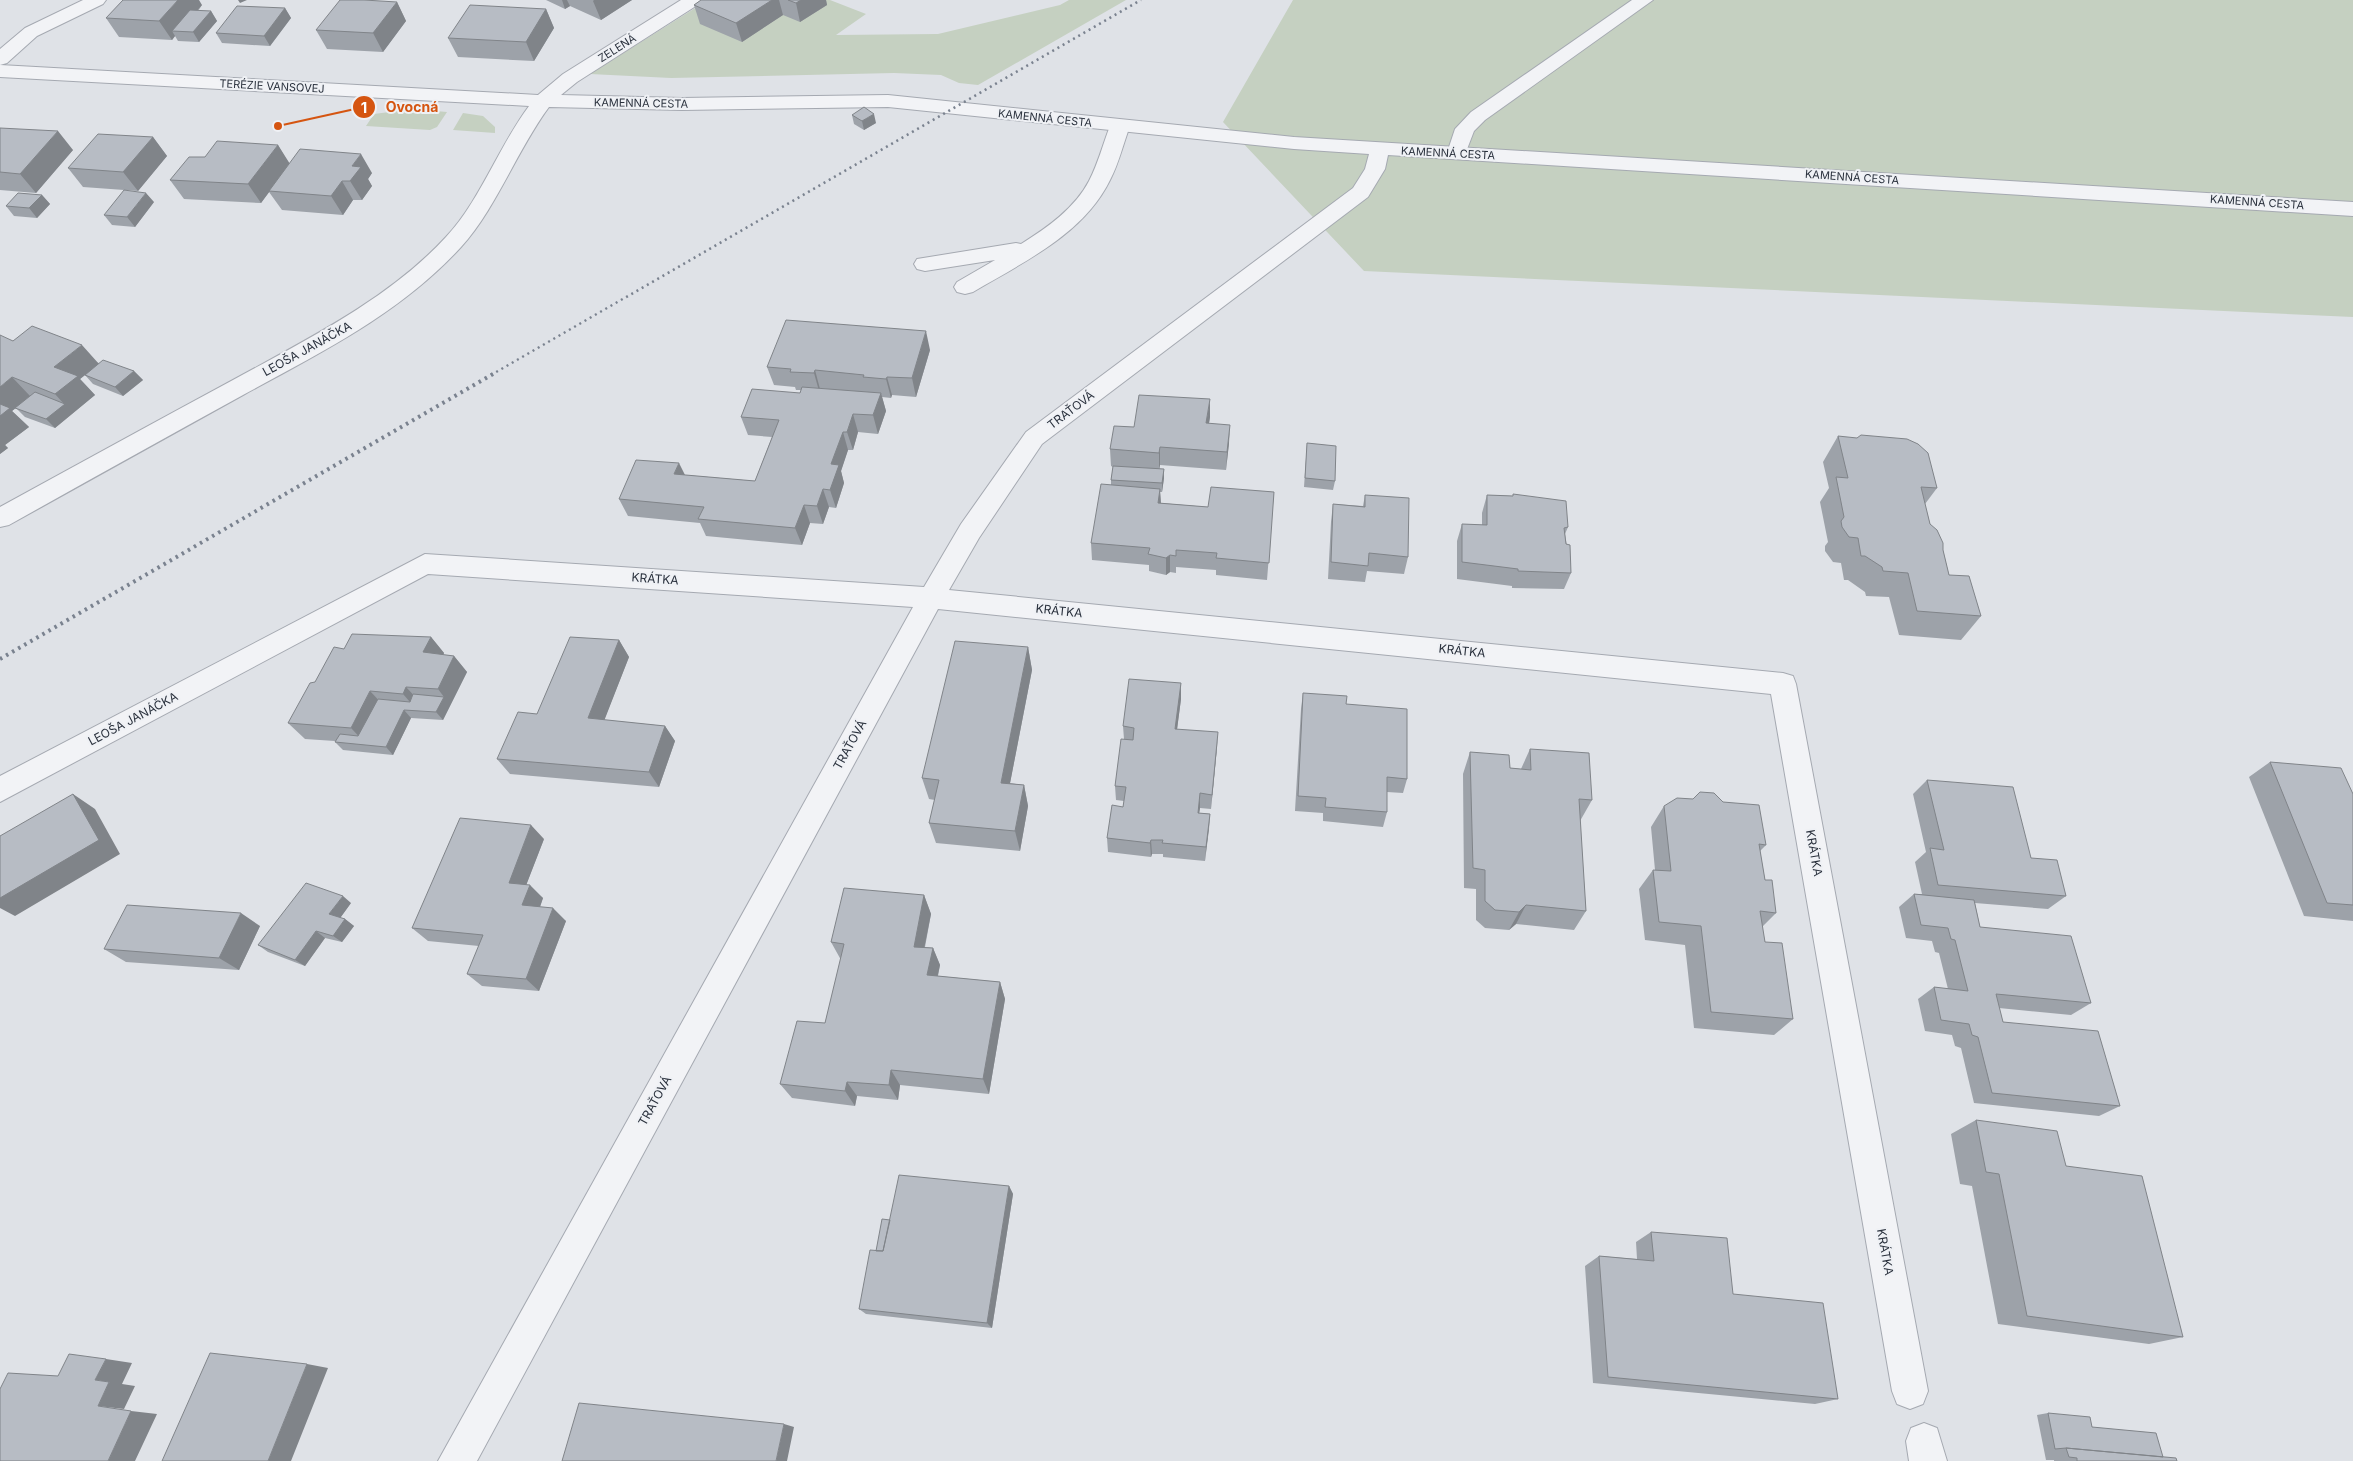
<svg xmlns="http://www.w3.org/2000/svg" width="2353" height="1461" font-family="Inter,sans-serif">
	<rect width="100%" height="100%" fill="#dfe2e7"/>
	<path fill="#c5d0c1" d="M708 0H830L866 14 836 35 938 34 1060 5 1069 0H1126L978 85 959 83 941 75 894 73 671 78 590 74Z
		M1293 0H2353V317L1364 271 1223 122Z
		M413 109 447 112 437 127 430 130 366 126 374 114Z
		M463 113 483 116 495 127V133L453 130Z"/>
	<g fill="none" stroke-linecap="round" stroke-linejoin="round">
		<g stroke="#a5a9b1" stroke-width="2">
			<path id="lane" d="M1632 0H1653L1485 120 1474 131 1464 157 1457 159 1450 157 1447 153 1455 129 1471 112Z
				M1120 120 1127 122 1130 126C1123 144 1119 163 1110 180 1083 235 1023 262 973 292L965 294 957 292 954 287 957 282 995 260 925 271 917 269 914 264 917 259 1016 243 1021 244C1047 228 1075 208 1089 181 1098 164 1103 144 1110 126L1113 122Z
				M1924 1423 1937 1428 1947 1461H1909L1906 1441 1911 1428Z"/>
		</g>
		<g stroke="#a5a9b1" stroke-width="2">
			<path id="street" d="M83 0H106L103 4 37 36 7 63 0 65V49L25 28Z
				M681 0H702L699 4 577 82 561 95 682 98 888 95 1294 137 2353 202V216L1388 155 1385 169 1368 197 1042 444 979 538 949 590 1783 673 1793 676 1796 684 1928 1391 1923 1404 1910 1409 1897 1404 1892 1391 1771 694 938 609 477 1461H438L913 607 428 574 0 802V776L425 554 924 587 961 524 1026 432 1353 188 1365 169 1369 154 1294 149 888 107 682 110 549 107C517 150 496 209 461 247 401 313 320 353 243 395 165 438 87 481 9 525L0 527V507C78 464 155 422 233 380 306 340 389 299 446 237 480 201 499 146 529 106L0 77V65L538 95 563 74Z"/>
		</g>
		<use href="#lane" fill="#f2f3f6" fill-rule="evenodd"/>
		<use href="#street" fill="#f2f3f6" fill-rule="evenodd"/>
		<path stroke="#7a828f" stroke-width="2.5" stroke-dasharray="2 4" stroke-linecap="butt" d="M491 375 1141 0"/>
		<path stroke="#7a828f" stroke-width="4" stroke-dasharray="2.5 4.5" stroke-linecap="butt" d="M0 659 493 374"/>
	</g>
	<path fill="#9da2a9" d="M546 0H632L601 20 570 6 565 9Z
		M701 0H826L827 5 800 22 783 15 742 42 700 24 694 5Z
		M397 2 406 21 383 52 327 49 316 30Z
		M202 5 198 11H211L217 21 199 42 178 41 175 36 172 40 119 37 106 18Z
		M285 8 291 18 270 46 222 43 216 33Z
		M546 9 554 28 534 61 458 57 448 38Z
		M852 115 876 123 864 130 854 124Z
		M0 128 73 150 36 193 0 190Z
		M153 137 167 156 138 191 83 187 68 168Z
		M278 145 289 164 372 173 368 179 372 186 362 200H353L343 215 282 210 269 192 261 203 184 199 170 180 205 157Z
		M42 195 50 204 37 218 14 216 6 206Z
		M154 202 135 227 112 225 104 215Z
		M13 341 99 363 134 371 143 380 123 396 93 384 85 375 80 379 95 395 55 428 25 417 16 408 12 411 29 427 5 445 8 448 0 454Z
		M930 350 916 397 892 395 891 398 882 397 886 411 878 434 858 432 853 450H848L841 471 844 483 836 508 829 507 823 524 810 523 802 545 706 536 700 523 628 516 619 499 685 475 755 481 772 437 748 435 741 417 800 393 801 390H796L795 387 774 385 767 367Z
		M1210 417 1209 423 1229 443 1226 470 1160 465 1159 469H1164V478L1162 492H1160L1161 503 1208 507 1274 492 1267 580 1216 575V570L1176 567V573L1170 572 1166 575 1149 571V565L1092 560 1091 543 1111 485V480L1113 467 1111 466 1110 449 1134 427Z
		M1838 436 1937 488 1925 504 1930 524 1943 550 1949 575 1981 616 1961 640 1899 635 1889 597 1866 596 1865 592 1848 580H1844L1841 563 1833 562 1825 551V546L1828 542 1820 502 1829 488 1823 462Z
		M1307 443 1335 481 1333 490 1304 487Z
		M1513 494 1568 527 1565 534 1571 573 1564 589 1512 588V586L1457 579V541L1462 524 1482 525V513L1487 495 1513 496Z
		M1365 495 1408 557 1404 574 1367 571 1365 582 1328 579 1331 522 1333 504 1363 506Z
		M431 637 444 653 443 655 454 656 467 672 443 720 411 718 393 755 343 750 335 742V741L305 739 288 723 315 682 344 649Z
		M619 640 629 657 604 720 665 726 675 741 659 787 510 774 497 759 537 714Z
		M1028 647 1032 670 1010 783 1024 785 1028 806 1020 851 936 843 929 823 935 800 929 799 922 778Z
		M1181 683V699L1177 729 1217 747 1211 809 1200 808 1199 813 1210 814 1205 861 1163 857V854H1152L1151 857 1108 852 1107 838 1123 807 1124 801 1116 800 1115 786 1124 739 1123 726Z
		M1303 693 1346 704 1407 779 1403 793 1387 792V812L1383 827 1323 821V813L1295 811 1301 709Z
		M1530 749 1592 800 1580 821 1586 911 1574 930 1516 924 1509 930 1485 928 1476 920V889L1464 888 1463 774 1470 752 1510 768 1521 769Z
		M2270 762 2353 794V921L2304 916 2249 777Z
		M1927 780 2031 858 2066 896 2048 909 1975 903 1980 927 2091 1003 2071 1015 1999 1008 2003 1022 2120 1106 2099 1116 1974 1103 1961 1048 1955 1046 1952 1035 1925 1031 1918 999 1934 987 1948 989 1939 953 1935 952 1932 941 1906 938 1899 907 1914 894H1922L1915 862 1926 852 1913 794Z
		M1664 806 1766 845 1760 851 1765 880 1776 913 1762 927 1765 942 1793 1019 1774 1035 1694 1028 1685 945 1645 940 1639 889 1653 870H1655L1651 827Z
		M544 839 526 885 543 898 540 907 566 921 539 991 482 986 467 974 479 946 428 941 412 928Z
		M924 895 931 914 925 947 933 948 940 965 938 976 1000 982 1005 999 989 1094 900 1085 898 1100 857 1096 855 1106 792 1098 780 1084 825 1023 841 960 831 942Z
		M351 903 340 918 345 919 354 926 342 942 325 938 305 966 268 952 258 945Z
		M260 926 239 970 126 962 104 949Z
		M1976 1120 2183 1337 2149 1344 1998 1324 1972 1186 1960 1184 1951 1134Z
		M1009 1186 1013 1194 992 1328 866 1314 859 1309 876 1251 890 1220Z
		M1651 1232 1838 1399 1815 1404 1593 1383 1585 1266 1599 1256 1637 1259 1636 1242Z
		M2048 1413 2092 1427 2163 1457 2177 1461H2054V1460H2046L2037 1415Z"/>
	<path fill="#808489" d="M178 0H199L202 5 179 31H172L175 36 172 40 159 21Z
		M238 0H247L240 3Z
		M562 0H567L570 6 565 9Z
		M594 0H632L601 20 593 1Z
		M772 0H779L783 15 742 42 736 23Z
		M801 0H826L827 5 800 22 796 3Z
		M397 2 406 21 383 52 373 33Z
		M285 8 291 18 270 46 264 36Z
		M546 9 554 28 534 61 526 42Z
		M211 11 217 21 199 42 193 32Z
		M874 114 876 123 864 130 862 121Z
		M58 131 73 150 36 193 20 174Z
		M153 137 167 156 138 191 123 172Z
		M278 145 290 164 261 203 248 184Z
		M361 154 372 173 368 179 372 186 362 200 350 181 352 166Z
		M342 181 353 200 343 215 331 196Z
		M146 193 154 202 135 227 127 217Z
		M42 195 50 204 37 218 29 208Z
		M926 331 930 350 916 397 912 378Z
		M82 345 99 364 80 379 95 395 55 428 46 419 64 404 55 394 54 367Z
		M815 370 820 389 819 391 814 373Z
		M134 371 143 380 123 396 115 387Z
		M12 377 30 396 12 411 29 427 5 445 8 448 0 454V387Z
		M887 377 892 395 891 398 886 379Z
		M881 393 886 411 878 434 873 415Z
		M1210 399V417L1206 441V423Z
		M853 414 858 432 853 450 847 432Z
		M1230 425 1229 443 1226 470 1227 452Z
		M843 432 848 450 841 471 844 483 836 508 830 490 831 464Z
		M1160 447V465L1159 471V453Z
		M679 463 688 481 674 474Z
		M1164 469V478L1162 492V483Z
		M823 489 829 507 823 524 817 506Z
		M1160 489 1161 506 1158 503Z
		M804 505 810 523 802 545 795 528Z
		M1170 555V572L1166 575V558Z
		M431 637 444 653 437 669 423 652Z
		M619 640 629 657 599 734 588 718Z
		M1028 647 1032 670 1006 804 1001 783Z
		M454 656 467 672 443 720 436 712 444 697 438 689Z
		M1181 683V699L1175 745V729Z
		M406 687 420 702 417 710 403 694Z
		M370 691 385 707 366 744 351 728Z
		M404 710 411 718 393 755 386 747Z
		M665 726 675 741 659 787 649 772Z
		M1218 732 1217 747 1211 809 1212 795Z
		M1024 785 1028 806 1020 851 1015 831Z
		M1200 793V808L1197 827 1198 813Z
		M73 794 95 809 120 854 15 916 0 908V898Z
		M1210 814 1209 829 1205 861 1206 847Z
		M531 825 544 839 522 896 509 883Z
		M1151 840 1152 854 1151 857 1150 843Z
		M530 885 543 898 536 918 522 905Z
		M924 895 931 914 921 964 914 947Z
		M343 896 351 903 338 921 329 914Z
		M1526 905 1516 924 1509 930 1519 912Z
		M553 908 566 921 539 991 526 979Z
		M241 913 260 926 239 970 219 958Z
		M345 919 354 926 342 942 333 936Z
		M316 931 325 938 305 966 295 960Z
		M933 948 940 965 934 992 927 975Z
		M1000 982 1005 999 989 1094 983 1079Z
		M891 1070 900 1085 898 1100 889 1085Z
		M847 1082 857 1096 855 1106 845 1091Z
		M1009 1186 1013 1194 992 1328 987 1323Z
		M106 1359 132 1363 122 1384 95 1380Z
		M307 1364 328 1368 291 1461H268Z
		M109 1382 135 1386 124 1409 98 1406Z
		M131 1411 157 1414 135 1461H108Z
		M784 1424 794 1427 787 1461H776Z"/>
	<path fill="#b7bcc4" stroke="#808489" d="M123 0H178L159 21 106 18Z
		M340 0H364L397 2 373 33 316 30Z
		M701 0H772L736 23 694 5Z
		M788 0H801L796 3Z
		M470 5 546 9 526 42 448 38Z
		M237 6 285 8 264 36 216 33Z
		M190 10 211 11 193 32 172 31Z
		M864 107 874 114 862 121 852 115Z
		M0 128 58 131 20 174 0 172Z
		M98 134 153 137 123 172 68 168Z
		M217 141 278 145 248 184 170 180 189 157H205Z
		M300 149 361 154 352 166 361 167 350 181H342L331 196 269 191Z
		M124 190 146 193 127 217 104 215Z
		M18 193 42 195 29 208 6 206Z
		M786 320 926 331 912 378 887 377 886 379 863 377 864 375 815 370 814 373 790 372 791 369 767 367Z
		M32 326 82 345 54 367 78 376 55 394 12 377 0 387V335L13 341Z
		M103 360 134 371 115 387 85 375Z
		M802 387 881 393 873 415 853 414 847 432H843L831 464 839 465 830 490 823 489 817 506 804 505 795 528 698 519 704 507 619 499 636 460 679 463 674 474 755 481 779 420 741 417 752 389 800 393Z
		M35 392 65 404 46 419 15 408Z
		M1139 395 1210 399 1206 423 1230 425 1227 452 1160 447 1159 453 1110 449 1114 426 1134 427Z
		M0 404 10 408 0 416Z
		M1861 435 1907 439 1918 444 1928 453 1937 488 1921 487 1930 524 1937 530 1943 543V550L1949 575 1969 576 1981 616 1917 611 1908 573 1883 571 1882 567 1865 556H1861L1858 538 1849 537 1842 527 1841 521 1844 517 1836 477 1848 478 1838 436 1857 438Z
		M1307 443 1336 446 1335 481 1305 478Z
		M1113 466 1164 469 1162 483 1111 480Z
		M1101 484 1160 489 1158 503 1208 507 1211 487 1274 492 1269 563 1216 558 1217 553 1176 550V556L1170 555 1166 558 1148 554 1150 548 1091 543Z
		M1513 494 1566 501 1568 527 1564 528 1566 544 1570 545 1571 573 1518 571V569L1462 562V524L1487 525V495L1513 496Z
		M1365 495 1409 498 1408 557 1369 553 1368 566 1331 562 1333 504 1365 507Z
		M352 634 431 637 423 652 454 656 438 689 406 687 403 694 370 691 351 728 288 723 310 683 315 682 334 647 344 649Z
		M570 637 619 640 588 718 665 726 649 772 497 759 518 712 537 714Z
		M955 641 1028 647 1001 783 1024 785 1015 831 929 823 939 780 922 778Z
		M1129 679 1181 683 1175 729 1218 732 1212 795 1200 793 1198 813 1210 814 1206 847 1162 843 1163 840H1151L1150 843 1107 838 1112 805 1123 807 1126 787 1115 786 1121 739 1133 740 1134 728 1123 726Z
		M1303 693 1347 696 1346 704 1407 709V779L1387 777V812L1325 807 1326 798 1298 796Z
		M413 694 444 697 436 712 404 710 386 747 335 742 340 734 358 736 378 699 410 702Z
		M1530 749 1589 753 1592 800 1579 799 1586 911 1526 905 1519 912 1495 910 1485 901V870L1473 868 1470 752 1509 755 1510 768 1531 770Z
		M2270 762 2341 768 2353 794V905L2327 903Z
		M1927 780 2013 787 2031 858 2057 860 2066 896 1938 885 1930 848 1944 850Z
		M1700 792 1714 793 1723 802 1759 805 1766 845 1759 844 1765 880H1772L1776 913 1760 911 1765 942 1782 943 1793 1019 1711 1012 1701 926 1659 922 1653 870 1671 871 1664 806 1677 798 1693 799Z
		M73 794 99 840 0 898V836Z
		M460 818 531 825 509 883 530 885 522 905 553 908 526 979 467 974 483 935 412 928Z
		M306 883 343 896 329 914 345 919 333 936 316 931 295 960 258 945Z
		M844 888 924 895 914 947 933 948 927 975 1000 982 983 1079 891 1070 889 1085 847 1082 845 1091 780 1084 797 1021 825 1023 844 944 831 942Z
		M1914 894 1974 900 1980 927 2071 936 2091 1003 1996 994 2003 1022 2098 1031 2120 1106 1992 1093 1978 1037 1972 1035 1969 1024 1941 1020 1934 987 1968 991 1955 940 1951 939 1948 928 1921 925Z
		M127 905 241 913 219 958 104 949Z
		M1976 1120 2057 1131 2066 1166 2142 1176 2183 1337 2027 1316 1999 1174 1986 1172Z
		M899 1175 1009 1186 987 1323 859 1309 870 1250 883 1251Z
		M882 1219 890 1220 883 1251H876Z
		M1651 1232 1727 1238 1733 1294 1823 1303 1838 1399 1608 1377 1599 1256 1654 1261Z
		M210 1353 307 1364 268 1461H162Z
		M69 1354 106 1359 95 1380 109 1382 98 1406 131 1411 108 1461H0V1389L8 1373 58 1376Z
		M579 1403 784 1424 776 1461H562Z
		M2048 1413 2090 1417 2092 1427 2156 1433 2163 1457 2066 1448 2055 1449Z
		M2066 1448 2176 1458 2177 1461H2077V1458L2069 1457Z"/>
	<g text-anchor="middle" stroke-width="4" stroke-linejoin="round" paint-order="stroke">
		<g font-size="11" fill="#2a313d" stroke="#eff1f5">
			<text transform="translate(617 48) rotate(-32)" y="4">ZELENÁ</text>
			<text transform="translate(272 86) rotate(3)" y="4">TERÉZIE VANSOVEJ</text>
			<text transform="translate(641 103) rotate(1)" y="4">KAMENNÁ CESTA</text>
			<text transform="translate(1045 118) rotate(6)" y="4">KAMENNÁ CESTA</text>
			<text transform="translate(1448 153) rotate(3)" y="4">KAMENNÁ CESTA</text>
			<text transform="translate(1852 177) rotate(4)" y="4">KAMENNÁ CESTA</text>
			<text transform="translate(2257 202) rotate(4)" y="4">KAMENNÁ CESTA</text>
		</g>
		<g font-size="12" fill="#2a313d" stroke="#eff1f5">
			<text transform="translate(307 349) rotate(-29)" y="4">LEOŠA JANÁČKA</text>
			<text transform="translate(1071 410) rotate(-37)" y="4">TRAŤOVÁ</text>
			<text transform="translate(655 579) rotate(4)" y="4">KRÁTKA</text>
			<text transform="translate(1059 611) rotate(6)" y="4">KRÁTKA</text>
			<text transform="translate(1462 651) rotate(6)" y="4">KRÁTKA</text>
			<text transform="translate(133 719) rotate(-28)" y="4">LEOŠA JANÁČKA</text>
			<text transform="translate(850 745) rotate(-61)" y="4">TRAŤOVÁ</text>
			<text transform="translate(1814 853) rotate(80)" y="4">KRÁTKA</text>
			<text transform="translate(655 1101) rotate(-61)" y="4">TRAŤOVÁ</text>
			<text transform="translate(1885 1252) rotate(80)" y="4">KRÁTKA</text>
		</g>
	</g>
	<path fill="none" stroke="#d55511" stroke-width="2" d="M278 126L364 107"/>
	<g fill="#d55511" stroke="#eff1f5" stroke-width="2">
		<circle cx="278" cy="126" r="5"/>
		<circle cx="364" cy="107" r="12"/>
	</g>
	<g font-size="15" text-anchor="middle" font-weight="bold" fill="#fff">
		<text x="364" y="113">1</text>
	</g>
	<g font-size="14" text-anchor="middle" font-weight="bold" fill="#d55511" stroke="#eff1f5" stroke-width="4" stroke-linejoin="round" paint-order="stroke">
		<text x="412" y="112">Ovocná</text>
	</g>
</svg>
